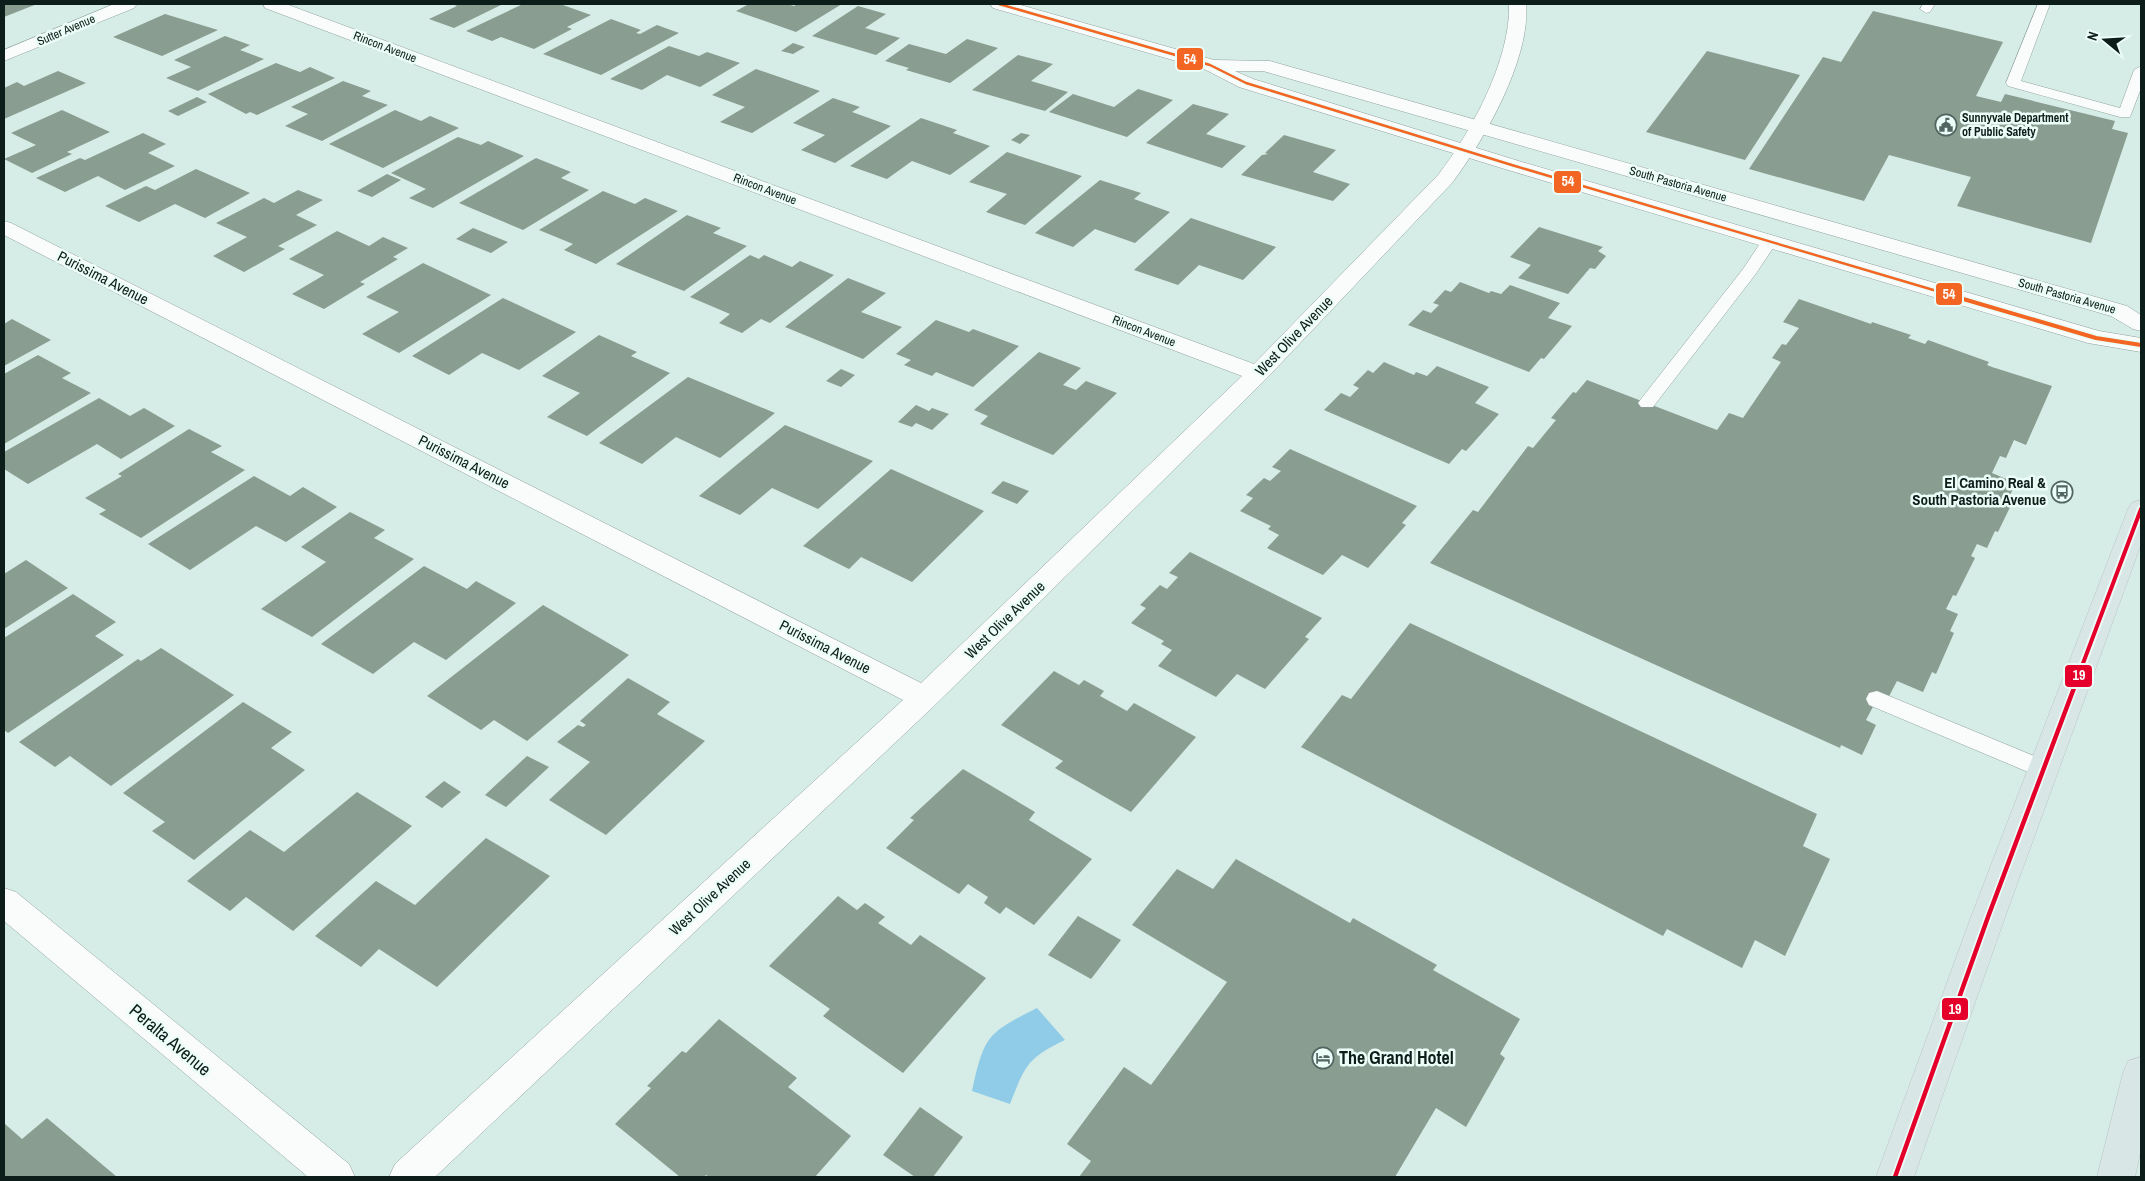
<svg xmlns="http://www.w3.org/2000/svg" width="2145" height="1181" font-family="'Archivo Narrow',sans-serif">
	<rect width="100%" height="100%" fill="#d6ece6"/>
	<path fill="#90cce7" d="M1037 1008 1065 1040C1027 1058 1025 1066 1010 1104L972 1091C984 1036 987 1033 1037 1008Z"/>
	<path fill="#8a9d91" d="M4 4H37L4 17Z
		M452 4H503L454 28 429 19 457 6Z
		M523 4H560L591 15 567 27 572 29 534 49 501 37 492 41 466 31Z
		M749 4H787L794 6 797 4H842L796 32 736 11Z
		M858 6 886 14 865 28 900 38 876 55 812 36Z
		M1873 11 2003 42 1976 96 2001 102 2005 94 2115 121 2112 129 2128 133 2091 243 1957 206 1971 177 1889 155 1864 201 1749 169 1823 57 1841 62Z
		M165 14 218 30 162 56 113 37Z
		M611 19 641 30 636 33 640 34 657 25 679 33 601 75 543 54Z
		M225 36 250 45 240 50 264 59 198 91 166 78 191 67 174 60Z
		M967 39 998 48 950 83 906 70 909 68 885 61 909 44 946 54Z
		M793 43 805 47 793 54 781 51Z
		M669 46 699 56 707 52 740 63 700 87 667 75 642 90 610 79Z
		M1707 51 1800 75 1745 160 1646 132Z
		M1018 55 1053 64 1031 81 1068 92 1045 111 972 90Z
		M276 63 300 72 310 67 335 78 257 115 250 112 246 114 208 94Z
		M756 69 820 91 752 133 720 122 745 107 712 95Z
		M58 71 86 83 4 119V88L17 82 24 86Z
		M343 81 371 91 362 96 388 105 322 141 285 126 308 114 291 107Z
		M1138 89 1173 100 1127 137 1049 112 1073 94 1114 107Z
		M197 97 207 102 178 116 168 111Z
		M833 98 860 107 852 112 891 126 835 163 801 150 825 135 793 123Z
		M1193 104 1229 114 1206 134 1246 146 1222 168 1146 143Z
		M62 110 110 132 67 152 72 154 32 173 4 159 36 145 11 133Z
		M395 110 421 121 430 116 459 128 383 168 329 144Z
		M921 118 957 130 953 133 990 146 950 175 912 161 887 179 850 166Z
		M143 133 166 144 148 153 175 166 125 190 98 176 65 192 36 178 80 158 85 160Z
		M1021 133 1030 135 1020 144 1011 140Z
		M1284 135 1336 150 1313 172 1350 184 1333 201 1241 175 1262 155 1268 154 1265 153Z
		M458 137 481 145 488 141 524 156 433 208 409 198 426 189 391 173Z
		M1007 152 1082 176 1025 225 986 212 1007 194 969 182Z
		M536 158 571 172 561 178 589 190 523 230 459 203Z
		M196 169 250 193 205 218 175 204 139 222 105 206 146 186 155 190Z
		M387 174 401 180 372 197 357 191Z
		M1100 180 1141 193 1134 199 1170 212 1135 243 1095 229 1073 247 1035 233Z
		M298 190 323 200 296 215 317 225 278 246 285 249 244 272 213 256 247 237 216 223 264 198 274 203Z
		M603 191 635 204 645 198 678 211 596 264 564 250 573 244 539 230Z
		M687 215 721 228 713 233 747 246 684 291 616 264Z
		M1191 218 1276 247 1243 280 1199 265 1178 285 1134 270Z
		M1539 227 1603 247 1598 251 1606 256 1595 269 1590 268 1568 294 1518 278 1531 265 1510 257Z
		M473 228 508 242 491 253 456 239Z
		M337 231 369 246 383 237 408 248 393 257 398 259 360 282 365 284 324 309 292 294 324 275 289 259Z
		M750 255 759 259 764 255 792 267 800 261 834 275 770 323 761 319 742 333 719 323 730 314 690 297Z
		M423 263 491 295 399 353 362 334 399 312 366 297Z
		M848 278 886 293 861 312 902 327 863 359 785 327Z
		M1460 282 1489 293 1491 291 1501 294 1510 285 1560 303 1548 318 1572 326 1544 359 1541 358 1529 372 1408 325 1423 310 1431 313 1439 305 1433 303 1445 290 1451 292Z
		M503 298 576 332 519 370 482 353 449 375 412 356Z
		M1799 299 1871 324 1872 322 1911 335 1908 338 1925 344 1928 340 1989 362 1987 365 1992 367 2052 386 2026 445 2014 440 2006 458 2000 456 1992 473 2016 483 2009 497 2014 499 1998 532 1995 531 1987 548 1977 544 1971 556 1975 558 1956 596 1953 595 1946 609 1958 614 1950 631 1954 633 1936 674 1932 672 1923 692 1897 681 1886 702 1877 699 1866 720 1876 725 1862 755 1841 745 1840 748 1430 563 1473 510 1478 512 1528 446 1533 448 1556 420 1551 418 1573 392 1576 393 1587 380 1717 430 1729 413 1743 418 1781 362 1772 358 1782 344 1786 345 1799 328 1783 322Z
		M12 319 51 340 4 366V324Z
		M936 320 969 332 973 329 1019 346 973 387 936 372 932 376 904 365 911 360 896 354Z
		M599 335 637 352 631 356 670 373 587 436 547 417 580 393 542 376Z
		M1039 352 1081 368 1063 385 1076 390 1086 381 1117 393 1053 455 980 424 988 416 974 410Z
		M38 355 71 373 62 378 91 393 4 444V374Z
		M1384 362 1414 375 1416 372 1427 376 1437 366 1489 387 1475 403 1499 414 1466 451 1462 449 1449 464 1324 410 1341 393 1350 397 1359 388 1353 385 1368 370 1373 373Z
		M841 369 855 375 841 387 826 381Z
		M688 377 775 413 720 458 676 437 642 464 599 443Z
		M99 398 130 416 144 408 175 426 121 459 97 444 28 484 4 469V452Z
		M916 405 929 411 932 408 949 414 932 430 916 423 912 427 898 422Z
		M785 425 873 461 818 509 772 488 740 515 699 496Z
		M189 429 222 446 211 452 245 470 141 538 99 514 106 510 85 498 122 476 118 474Z
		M1290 449 1417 506 1402 523 1406 525 1368 568 1342 555 1323 575 1267 548 1279 535 1268 529 1271 526 1240 511 1253 498 1246 495 1264 478 1270 481 1281 471 1272 467Z
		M891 469 984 511 912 582 861 557 849 569 803 546Z
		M254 476 290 496 303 487 337 507 286 542 256 526 190 570 148 544Z
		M1003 481 1029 491 1017 504 991 493Z
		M350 512 385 530 374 538 414 559 312 637 261 609 326 562 301 547Z
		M1190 552 1322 618 1305 637 1309 639 1265 689 1237 674 1216 697 1158 666 1172 650 1161 644 1164 641 1131 623 1146 608 1140 605 1160 585 1167 589 1178 577 1169 573Z
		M26 560 68 588 4 629V574Z
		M424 566 467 589 476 581 516 603 446 660 414 642 373 674 321 644Z
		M73 594 116 622 95 636 124 655 8 733 4 730V638Z
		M543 605 629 655 527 741 494 720 481 730 427 696Z
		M1410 623 1817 814 1803 846 1830 859 1785 956 1755 940 1742 968 1667 929 1663 936 1301 747 1342 695 1351 699Z
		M161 648 234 695 111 786 70 756 55 767 19 742 138 659 141 661Z
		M1054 671 1079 685 1084 680 1104 691 1100 696 1127 711 1134 703 1196 737 1131 812 1055 768 1063 761 1001 725Z
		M628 678 670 702 657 714 705 741 606 835 549 800 590 762 557 742 578 725 583 727 586 725 580 721Z
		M243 702 292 732 271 748 305 770 194 860 152 831 165 822 123 793Z
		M527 756 549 767 506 807 485 795Z
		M963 769 1035 812 1029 820 1092 859 1034 925 1006 907 1000 914 984 903 988 897 968 884 959 894 886 848 914 820 910 818Z
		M444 781 461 792 442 808 425 797Z
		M357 792 412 826 293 931 246 897 230 911 187 881 250 830 284 852Z
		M486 838 550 876 437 987 379 949 361 967 315 936 376 881 415 905Z
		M1236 859 1350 923 1353 918 1437 965 1433 970 1520 1019 1500 1054 1505 1058 1466 1127 1436 1108 1395 1177H1079L1091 1161 1067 1144 1124 1067 1151 1085 1227 982 1132 925 1177 869 1213 889Z
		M838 896 857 910 865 903 885 917 878 923 911 945 920 935 986 978 903 1073 823 1016 830 1009 769 966Z
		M1078 916 1121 940 1091 979 1048 955Z
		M719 1019 797 1078 788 1087 851 1136 815 1177H709L706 1175 704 1177H680L615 1124 651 1088 647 1086 682 1051 686 1053Z
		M920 1107 963 1137 933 1177H915L883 1155Z
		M47 1118 117 1177H4V1126L5 1124 22 1139Z"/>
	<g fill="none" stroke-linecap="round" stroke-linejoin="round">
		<g stroke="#91a29d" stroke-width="1">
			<path id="lane" d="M1923 4H1935L1930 12 1926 13 1920 9Z
				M2038 4H2050L2021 81 2120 108 2134 70 2141 66V88L2130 117H2120L2008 86 2006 83Z
				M1769 237 1777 242 1755 275 1653 407H1641L1638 403 1641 399 1743 269 1763 239Z
				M1877 691 2051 763 2054 769 2051 775 2043 778 2035 775 1869 705 1866 699 1869 693Z"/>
		</g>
		<g stroke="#91a29d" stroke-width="1">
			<path id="street" d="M114 4H137L134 8 4 61V50Z
				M263 4H286L1254 364 1438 175C1471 133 1511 59 1509 4H1526C1531 58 1484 141 1452 183L1266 379 934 706 435 1177H389L395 1164 903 700 4 235V221L11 223 921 683 1242 376 265 8Z
				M4 888 16 892 349 1164 355 1177H308L4 921Z"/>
		</g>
		<g stroke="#91a29d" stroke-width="1">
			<path id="secondary" d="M990 4H1017L1214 60 1270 61 2127 306 2141 315V331L2133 329 2111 316 1263 71H1235L1253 79 1522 162 2099 331 2141 338V352L2088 343 1508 170 1239 87 1204 69 993 8Z"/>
		</g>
		<g stroke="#bcc6c4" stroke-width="1">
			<path id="primary" d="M2141 500V544L2005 917 1914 1177H1876L1971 917 2128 509 2132 503Z
				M2141 1057V1149L2135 1177H2097L2123 1073 2128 1061Z"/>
		</g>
		<use href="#lane" fill="#f9fcfb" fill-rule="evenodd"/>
		<use href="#street" fill="#f9fcfb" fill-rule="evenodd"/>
		<use href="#secondary" fill="#f9fcfb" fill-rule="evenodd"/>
		<use href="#primary" fill="#d9e6e6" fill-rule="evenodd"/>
		<g stroke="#ecfdf8" stroke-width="5">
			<path id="bus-1-far1" d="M999 4 1210 65 1246 83 1515 166 1957 297"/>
		</g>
		<g stroke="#ecfdf8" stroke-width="8">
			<path id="bus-1" d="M1953 296 2096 338 2141 345"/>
		</g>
		<g stroke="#ecfdf8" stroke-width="8">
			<path id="bus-2-far1" d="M2076 682 2141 509"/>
		</g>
		<g stroke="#ecfdf8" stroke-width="8">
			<path id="bus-2" d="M1895 1177 1988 917 2077 680"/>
		</g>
		<use href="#bus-1-far1" stroke="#f26522" stroke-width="2.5"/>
		<use href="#bus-1" stroke="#f26522" stroke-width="4"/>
		<use href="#bus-2-far1" stroke="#e4002b" stroke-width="4"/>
		<use href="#bus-2" stroke="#e4002b" stroke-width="4.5"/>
	</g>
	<defs>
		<g id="civic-ring" transform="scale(1.125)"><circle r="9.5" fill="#ecfdf8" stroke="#536561" stroke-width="1.5"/><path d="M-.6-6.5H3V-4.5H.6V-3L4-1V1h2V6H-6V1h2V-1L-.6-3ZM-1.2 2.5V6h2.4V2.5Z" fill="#536561"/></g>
		<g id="bus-ring" transform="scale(1.125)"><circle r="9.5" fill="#ecfdf8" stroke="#536561" stroke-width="1.5"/><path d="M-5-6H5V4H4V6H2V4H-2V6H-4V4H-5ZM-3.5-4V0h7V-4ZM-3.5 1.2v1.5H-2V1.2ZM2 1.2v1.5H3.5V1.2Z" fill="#536561"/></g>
		<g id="hotel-ring" transform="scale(1.125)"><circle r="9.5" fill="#ecfdf8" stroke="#536561" stroke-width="1.5"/><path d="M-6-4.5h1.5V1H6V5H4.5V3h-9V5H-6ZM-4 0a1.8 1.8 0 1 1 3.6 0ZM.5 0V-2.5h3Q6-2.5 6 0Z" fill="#536561"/></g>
	</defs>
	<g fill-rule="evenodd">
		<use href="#civic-ring" x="1946" y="125"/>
		<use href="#bus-ring" x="2062" y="492"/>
		<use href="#hotel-ring" x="1323" y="1058"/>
	</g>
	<g text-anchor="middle" stroke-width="5" stroke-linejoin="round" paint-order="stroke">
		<g font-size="12" fill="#0d1d19" stroke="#ecfdf8">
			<text transform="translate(66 30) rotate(-23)" y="4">Sutter Avenue</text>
			<text transform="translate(385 47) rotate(21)" y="4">Rincon Avenue</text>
			<text transform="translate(1678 184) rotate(16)" y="4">South Pastoria Avenue</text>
			<text transform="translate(765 189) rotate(21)" y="4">Rincon Avenue</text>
			<text transform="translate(2067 296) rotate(16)" y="4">South Pastoria Avenue</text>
			<text transform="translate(1144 331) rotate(21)" y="4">Rincon Avenue</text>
		</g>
		<g font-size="12" font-weight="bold" fill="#0d1d19" stroke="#ecfdf8" text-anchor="start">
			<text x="1962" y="122">Sunnyvale Department<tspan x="1962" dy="14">of Public Safety</tspan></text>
		</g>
		<g font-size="15" fill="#0d1d19" stroke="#ecfdf8">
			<text transform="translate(103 278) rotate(27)" y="5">Purissima Avenue</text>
			<text transform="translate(1294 336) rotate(-46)" y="5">West Olive Avenue</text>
			<text transform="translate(464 462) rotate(27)" y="5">Purissima Avenue</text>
			<text transform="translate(1005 620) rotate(-44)" y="5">West Olive Avenue</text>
			<text transform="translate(825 647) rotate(27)" y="5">Purissima Avenue</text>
			<text transform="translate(710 897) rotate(-43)" y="5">West Olive Avenue</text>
		</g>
		<g font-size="15" font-weight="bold" fill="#0d1d19" stroke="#ecfdf8" text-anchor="end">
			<text x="2046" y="488">El Camino Real &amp;<tspan x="2046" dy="17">South Pastoria Avenue</tspan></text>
		</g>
		<g font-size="18" fill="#0d1d19" stroke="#ecfdf8">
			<text transform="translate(170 1040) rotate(40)" y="6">Peralta Avenue</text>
		</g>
		<g font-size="18" font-weight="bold" fill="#0d1d19" stroke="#ecfdf8" text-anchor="start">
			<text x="1339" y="1064">The Grand Hotel</text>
		</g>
	</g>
	<g stroke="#ecfdf8" stroke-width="2">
		<rect x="1176" y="47" width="28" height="24" rx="5" fill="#f26522"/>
		<rect x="1553" y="170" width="29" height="24" rx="5" fill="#f26522"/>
		<rect x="1935" y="282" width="28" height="24" rx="5" fill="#f26522"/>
		<rect x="2064" y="664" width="29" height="24" rx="5" fill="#e4002b"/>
		<rect x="1941" y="997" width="28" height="24" rx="5" fill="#e4002b"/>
	</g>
	<g font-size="14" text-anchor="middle" font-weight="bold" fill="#fff">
		<text x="1190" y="64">54</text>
		<text x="1568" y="186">54</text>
		<text x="1949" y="299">54</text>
		<text x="2079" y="680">19</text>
		<text x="1955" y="1014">19</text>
	</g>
	<rect width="2145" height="1181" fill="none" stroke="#0d1d19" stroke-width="10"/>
	<g transform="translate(2105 40) rotate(288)" stroke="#ecfdf8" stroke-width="4" paint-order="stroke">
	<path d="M0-4L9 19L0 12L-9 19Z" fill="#0d1d19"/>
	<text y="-8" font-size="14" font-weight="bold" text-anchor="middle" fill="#0d1d19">N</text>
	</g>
</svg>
